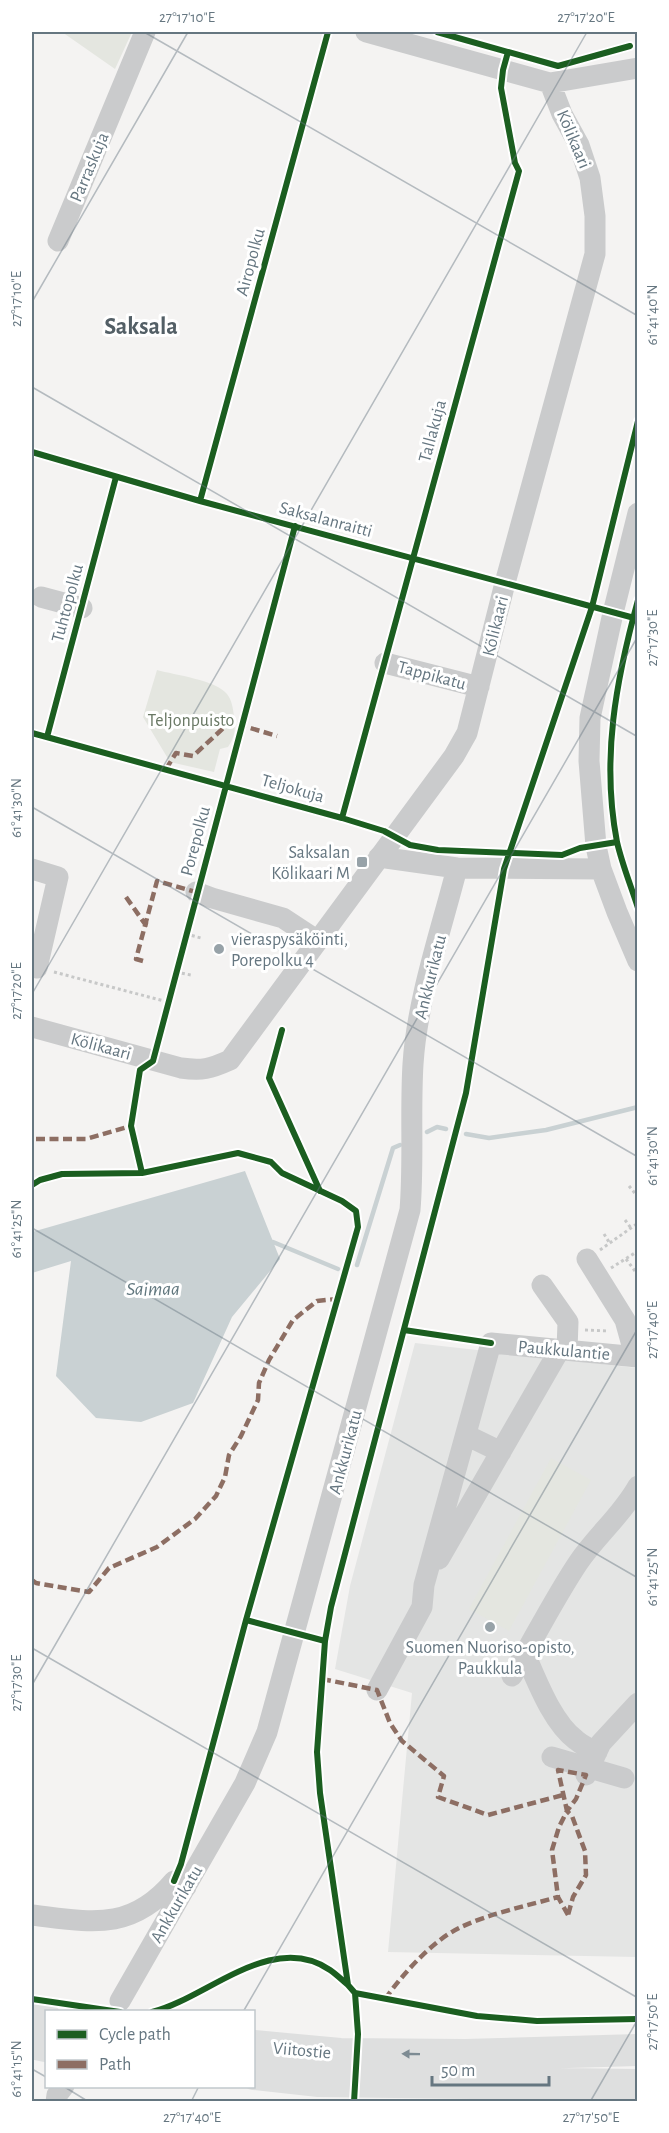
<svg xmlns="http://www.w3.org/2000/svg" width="669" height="2133" font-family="'Alegreya Sans',sans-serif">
	<rect width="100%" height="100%" fill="#f4f3f2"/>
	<path fill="#e4e5e4" d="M415 1343 637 1368V1957L388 1952 412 1693 335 1669 350 1586Z"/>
	<path fill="#e4e6e0" d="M62 32H132L115 69Z
		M157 670C175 675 216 680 227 694 232 700 233 709 234 716 236 728 235 737 228 747L220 749 214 772 170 762 143 717Z
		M551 1458 591 1480 509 1631 469 1609Z"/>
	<path fill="#c9d1d3" d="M245 1171 280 1259 232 1317 193 1403 141 1422 96 1418 56 1376 71 1261 32 1273V1232Z"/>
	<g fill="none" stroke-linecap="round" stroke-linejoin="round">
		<path stroke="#c9d1d3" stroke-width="4.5" d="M427 1132 437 1127 446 1129
			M466 1134 489 1138 546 1130 638 1107
			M273 1242 338 1269
			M357 1265 393 1148 400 1145"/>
		<path stroke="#c7c8c8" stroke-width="3" stroke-dasharray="3 3" stroke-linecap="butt" d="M186 934 201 938
			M54 972 168 1002
			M176 972 191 975
			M629 1186 638 1197
			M625 1220 631 1228
			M604 1234 609 1242
			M600 1250 638 1223
			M626 1259 638 1275
			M611 1268 638 1251
			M585 1330 609 1331"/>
		<path stroke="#cacbcc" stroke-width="21" d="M366 32 550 83 638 68
			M58 241 145 32
			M638 513 613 613 590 718 589 761 596 846 601 869 617 912 638 961
			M41 597 82 608
			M385 663 479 687
			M379 857 457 868 601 869
			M32 869 58 877 37 968
			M196 892 212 898 283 918 318 941
			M32 1027 181 1068C202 1071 210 1069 230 1060L454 756 467 733 505 583 595 254V216L590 178 579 145 562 114 550 83
			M587 1259 625 1320 635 1356
			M542 1285 568 1322 567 1350
			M466 1435 501 1452
			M439 1559 560 1349
			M525 1654C537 1681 552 1722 576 1740 582 1745 590 1749 597 1752
			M512 1676C534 1639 554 1599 578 1563 596 1536 622 1515 638 1486
			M377 1690 422 1607 424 1585 491 1343 638 1357
			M552 1757 624 1778
			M586 1775 601 1743 638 1703
			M32 1915C91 1922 131 1932 174 1881L186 1887
			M120 2001 245 1783 267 1732 410 1210C414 1161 410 1113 413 1064 417 1000 441 931 457 868
			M56 2102 57 2095 64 2086"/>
		<path stroke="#dedfdf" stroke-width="32" d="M32 2017 46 2019
			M32 2043 46 2046
			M254 2046 340 2054 465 2055 638 2050
			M254 2074 319 2081 638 2085"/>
		<path stroke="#8d6e63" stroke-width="4.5" stroke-dasharray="9 4.5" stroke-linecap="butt" d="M166 769 176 753 193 756 230 722 277 736
			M126 897 145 924 149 925
			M143 961 136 959 157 881 196 892
			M36 1139H86L131 1126
			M32 1580 36 1583 89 1592 109 1568 157 1547 195 1519 216 1496 225 1477 229 1455 241 1436 258 1400 259 1383 269 1360 293 1320 317 1301 336 1299
			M322 1679 377 1690 390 1723 402 1741 444 1776 438 1797 488 1815 563 1795
			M568 1915 558 1897 552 1850 559 1827 567 1811 558 1770 586 1775 576 1799 567 1811 572 1816 585 1851 586 1875 573 1897 568 1915
			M385 1999C403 1974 431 1942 459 1928 488 1914 526 1906 558 1897"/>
		<g stroke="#fff" stroke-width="10">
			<path id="cycleway" d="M437 32 558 66 630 46
				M32 452 200 501 638 619
				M200 501 328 32
				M638 600C616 680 601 759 617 842 622 864 631 886 638 908
				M32 733 342 818 384 831 410 845 438 850 562 855 580 848 617 842
				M47 737 116 477
				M342 818 519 171 515 163 501 88 503 70 508 52
				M282 1030 269 1078 320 1191
				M142 1173 131 1126 140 1070 153 1061 295 526
				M32 1185 40 1180 62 1174 142 1173 238 1153 271 1162 282 1173 342 1201 356 1211 358 1227 246 1620 181 1864 174 1881
				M404 1330 491 1343
				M246 1620 325 1641
				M355 1993 477 2016 537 2021 638 2019
				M32 1999 120 2012
				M152 2012C206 1999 272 1930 330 1970 336 1974 342 1980 348 1985
				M354 2102 358 2034 355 1993 348 1985 320 1793 317 1752 325 1641 331 1607 466 1093 504 869 592 607 638 421"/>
		</g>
		<use href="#cycleway" stroke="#1b5e20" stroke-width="6"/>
	</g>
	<defs><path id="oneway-solid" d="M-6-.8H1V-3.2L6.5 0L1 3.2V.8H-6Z" transform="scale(1.5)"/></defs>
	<use fill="#7d8b93" href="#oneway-solid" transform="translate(411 2054) rotate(-179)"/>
	<path fill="none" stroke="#657680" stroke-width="1.5" stroke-opacity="0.45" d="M144 32 638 316M32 302 188 32M32 387 638 737M32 807 638 1157M32 994 587 32M32 1228 638 1578M32 1648 638 1998M32 1685 638 636M243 2012 638 1328M32 2069 46 2077M63 2086 89 2102M191 2102 199 2086M590 2102 638 2019"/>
	<g fill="#97a2a8" stroke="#fff" stroke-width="2">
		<rect x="356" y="856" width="12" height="12" rx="3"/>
		<circle cx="219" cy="949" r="6"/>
		<circle cx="490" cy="1627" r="6"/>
	</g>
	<g text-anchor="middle" stroke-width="6" stroke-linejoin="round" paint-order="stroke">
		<g font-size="18" fill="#657680" stroke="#fff">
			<text transform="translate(574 139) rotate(67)" y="6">Kölikaari</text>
			<text transform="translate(89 167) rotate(-67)" y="6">Parraskuja</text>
			<text transform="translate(250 262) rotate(-75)" y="6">Airopolku</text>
			<text transform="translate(432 431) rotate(-75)" y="6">Tallakuja</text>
			<text transform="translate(326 519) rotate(15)" y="6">Saksalanraitti</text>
			<text transform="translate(67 603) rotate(-75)" y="6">Tuhtopolku</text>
			<text transform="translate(495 626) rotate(-76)" y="6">Kölikaari</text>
			<text transform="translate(432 675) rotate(15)" y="6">Tappikatu</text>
			<text transform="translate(293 788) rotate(16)" y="6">Teljokuja</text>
			<text transform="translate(195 841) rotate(-75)" y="6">Porepolku</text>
			<text transform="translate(430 977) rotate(-76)" y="6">Ankkurikatu</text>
			<text transform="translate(101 1046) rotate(15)" y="6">Kölikaari</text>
			<text transform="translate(564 1350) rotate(5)" y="6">Paukkulantie</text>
			<text transform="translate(345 1452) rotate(-75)" y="6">Ankkurikatu</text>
			<text transform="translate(176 1904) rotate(-60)" y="6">Ankkurikatu</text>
			<text transform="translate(302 2050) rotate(5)" y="6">Viitostie</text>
		</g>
		<g font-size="18" fill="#697864" stroke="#fff">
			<text x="191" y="726">Teljonpuisto</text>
		</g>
		<g font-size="18" fill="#657680" stroke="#fff" text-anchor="end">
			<text x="350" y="858">Saksalan<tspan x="350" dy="21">Kölikaari M</tspan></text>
			<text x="231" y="945" text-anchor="start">vieraspysäköinti,<tspan x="231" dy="21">Porepolku 4</tspan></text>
			<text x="490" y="1653" text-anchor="middle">Suomen Nuoriso-opisto,<tspan x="490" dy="21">Paukkula</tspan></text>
		</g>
		<g font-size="20" font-style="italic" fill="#61777e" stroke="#fff">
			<text x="153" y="1295">Saimaa</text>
		</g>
		<g font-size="24" font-weight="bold" fill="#535f66" stroke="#fff">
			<text x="141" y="334">Saksala</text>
		</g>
	</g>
	<rect width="669" height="2133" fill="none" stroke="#ffffff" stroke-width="66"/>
	<rect x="45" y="2010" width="210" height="78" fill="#ffffff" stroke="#c1c8cc" stroke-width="1.5"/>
	<rect x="57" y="2030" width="30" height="9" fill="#1b5e20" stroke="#c1c8cc" stroke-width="1.5"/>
	<text x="99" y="2040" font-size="18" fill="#657680">Cycle path</text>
	<rect x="57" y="2060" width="30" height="9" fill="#8d6e63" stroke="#c1c8cc" stroke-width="1.5"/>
	<text x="99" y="2070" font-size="18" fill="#657680">Path</text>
	<path d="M432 2076v9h117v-9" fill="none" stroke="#657680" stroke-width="3"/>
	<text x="441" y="2076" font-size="18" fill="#657680" stroke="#ffffff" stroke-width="4.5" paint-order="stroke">50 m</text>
	<rect x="33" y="33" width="603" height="2067" fill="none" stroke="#657680" stroke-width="2"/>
	<g font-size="15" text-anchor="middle" fill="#657680">
		<text x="187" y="22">27°17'10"E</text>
		<text x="586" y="22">27°17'20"E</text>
		<text transform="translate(16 299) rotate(-90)" y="5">27°17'10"E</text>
		<text transform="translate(652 315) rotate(-90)" y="5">61°41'40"N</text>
		<text transform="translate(652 638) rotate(-90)" y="5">27°17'30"E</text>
		<text transform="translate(16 808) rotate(-90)" y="5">61°41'30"N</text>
		<text transform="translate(16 991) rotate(-90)" y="5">27°17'20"E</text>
		<text transform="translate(652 1156) rotate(-90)" y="5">61°41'30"N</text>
		<text transform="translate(16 1229) rotate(-90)" y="5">61°41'25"N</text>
		<text transform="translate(652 1330) rotate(-90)" y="5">27°17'40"E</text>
		<text transform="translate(652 1577) rotate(-90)" y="5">61°41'25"N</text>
		<text transform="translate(16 1683) rotate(-90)" y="5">27°17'30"E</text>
		<text transform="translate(652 2022) rotate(-90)" y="5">27°17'50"E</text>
		<text transform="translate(16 2069) rotate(-90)" y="5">61°41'15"N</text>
		<text x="192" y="2122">27°17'40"E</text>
		<text x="591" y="2122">27°17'50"E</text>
	</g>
</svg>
